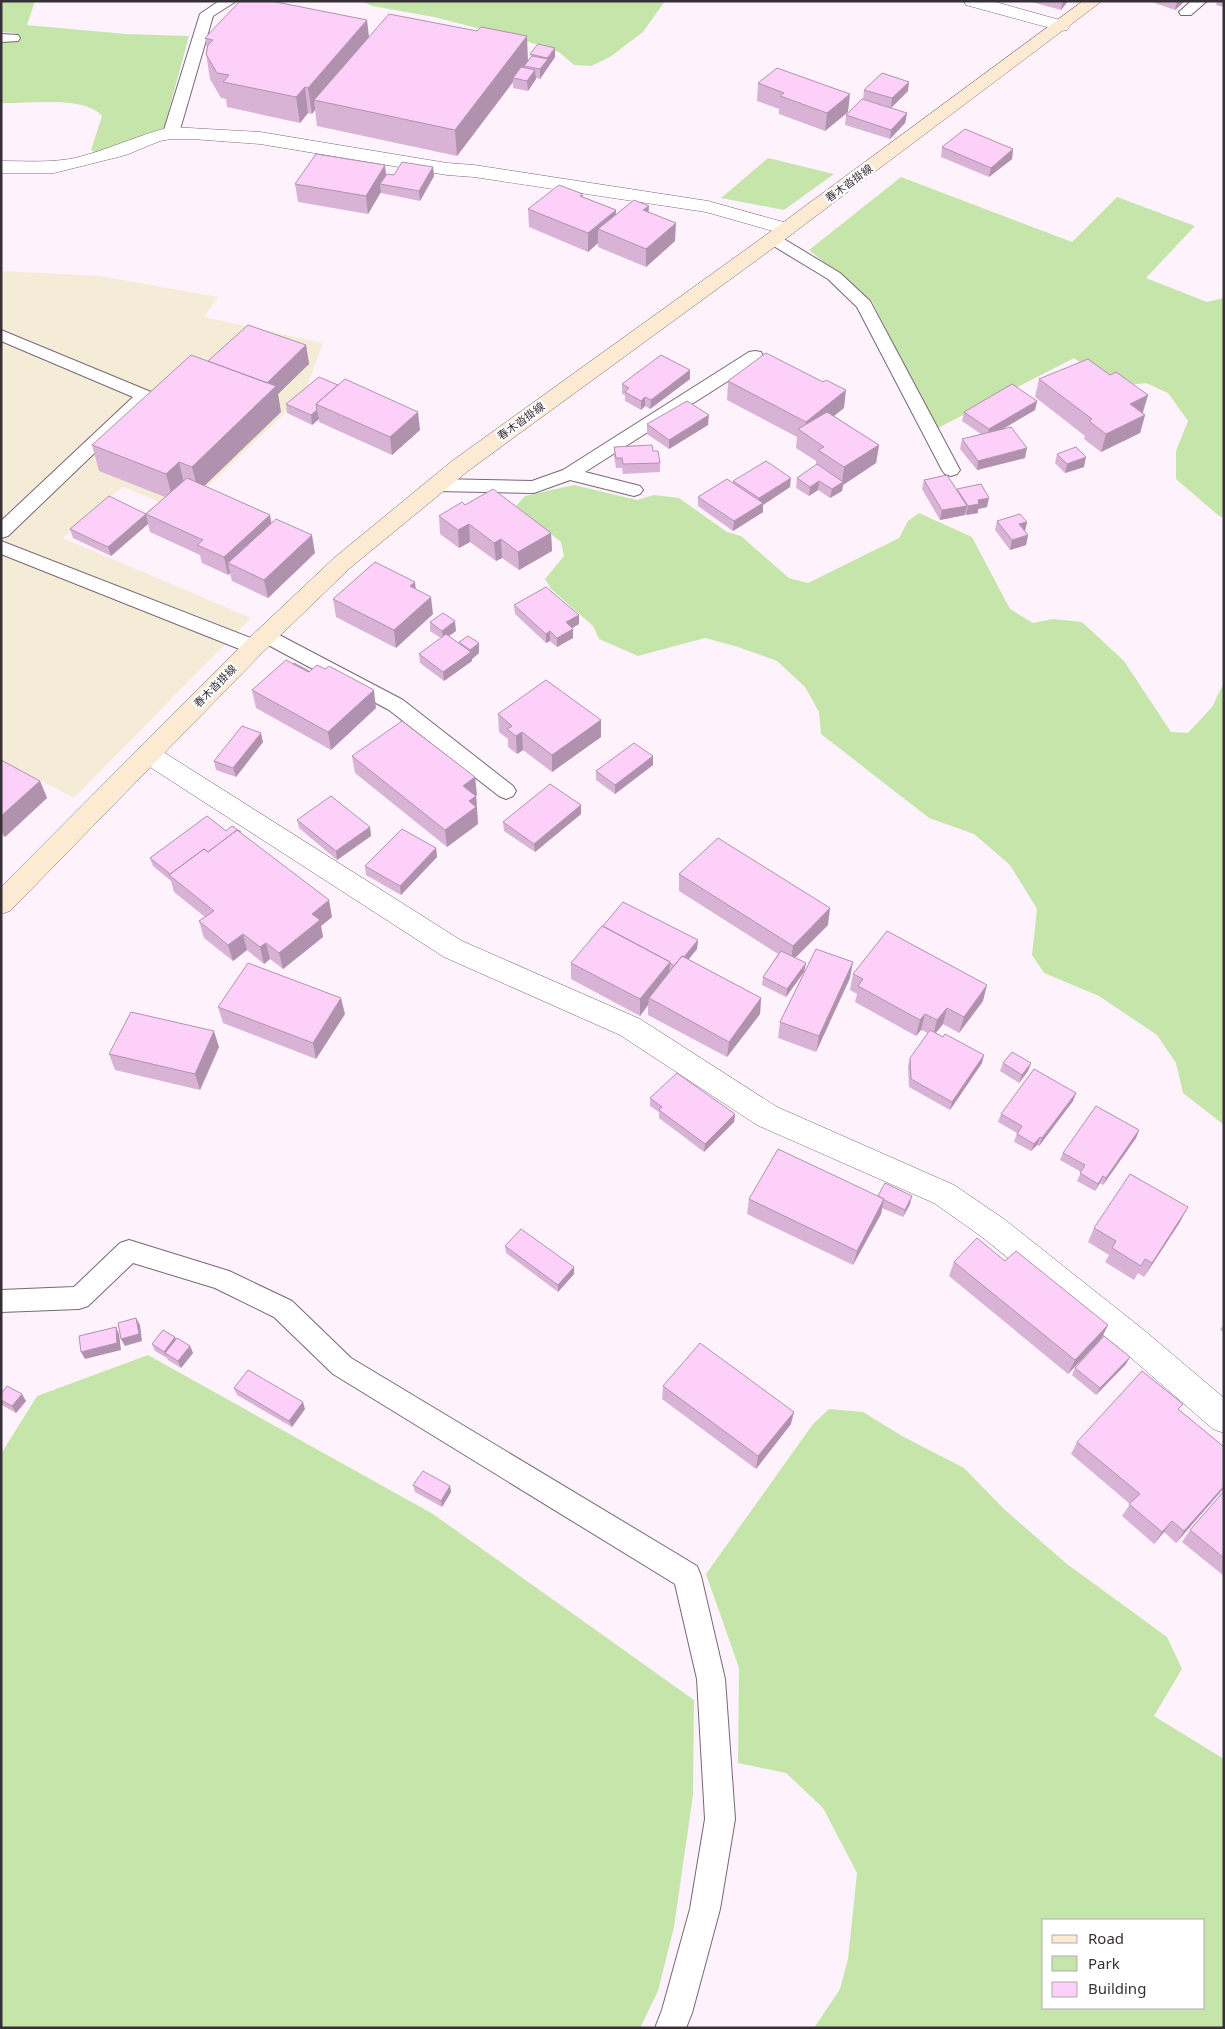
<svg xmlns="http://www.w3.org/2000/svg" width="1225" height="2029" font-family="'Noto Sans','Noto Sans JP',sans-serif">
	<rect width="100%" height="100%" fill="#fef2fd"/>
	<path fill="#f5ecd7" d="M1 271 100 276 218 297 204 317 323 343 304 395 199 495 172 507 123 487 63 538 251 618 74 798 1 760Z"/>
	<path fill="#c6e5aa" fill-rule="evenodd" d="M1 1H35L27 25 126 34 189 36 164 128 96 153 91 150 102 116C85 95 27 104 1 103V42L20 40 15 33 1 32Z
		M361 1H665L643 32 610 57 591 66 574 65 559 52 520 39 434 17 372 6Z
		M768 158 834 174 784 210 721 198Z
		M901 177 1072 242 1117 197 1195 226 1146 278 1207 302 1224 298V518L1219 516 1176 479V451L1188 421 1168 393 1146 383 1127 385 1106 382 1074 358 936 429 872 301 809 250Z
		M574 485 637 500 654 495 679 498 727 532 741 536 789 578 808 583 899 538 908 521 919 513 972 537 1010 609 1033 623 1053 619 1082 622 1124 661 1171 732 1188 733 1212 707 1224 682V1125L1183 1093 1176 1063 1157 1035 1099 996 1044 973 1032 955 1037 909 1010 865 974 834 929 818 821 734 819 712 805 687 777 661 738 647 705 638 638 656 599 639 593 626 551 589 545 579 564 556 561 542 516 506 525 496Z
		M148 1355 433 1514 694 1700 693 1795 674 1927 658 1991 640 2028H1V1454L37 1396Z
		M829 1409 863 1412 902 1436 964 1468 1004 1509 1067 1564 1167 1637 1182 1669 1154 1716 1224 1759V2028H814L840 1989 848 1959 857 1873 823 1808 786 1773 738 1763 739 1668 706 1574 813 1424ZM1204 1920V2008H1044V1920Z"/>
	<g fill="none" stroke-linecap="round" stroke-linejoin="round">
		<g stroke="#786777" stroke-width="2">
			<path id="lane" d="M219 1 235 2 213 16 179 133 176 136H166L163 133 200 14Z
				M1191 1H1207L1191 15H1181L1179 12Z
				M1 34 18 35 20 38 18 41 1 42Z
				M773 234 779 236 840 273 870 301 960 470 957 474 951 476 945 474 942 470 857 307 828 279 767 242 765 239 767 236Z
				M1 330 151 392 154 396 8 536 1 538V521L133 397 1 341Z
				M755 351 761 352 763 356 761 360 585 472 640 486 643 490 640 494 634 496 570 480 534 493 437 491 431 489 428 485 431 481 437 479 532 481 563 470 749 352Z
				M1 541 261 642 264 647 261 652 254 654 247 652 1 554Z
				M266 628 403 700 513 786 516 791 513 796 506 799 499 796 389 710 259 640 256 635 259 630Z
				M129 1240 229 1271 292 1301 351 1358 697 1566 701 1576 725 1679 735 1819 720 1909 692 2013 686 2028H655L662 2010 690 1909 705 1819 697 1679 675 1584 333 1374 274 1317 215 1288 133 1263 88 1306 79 1309 1 1312V1290L74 1287 120 1243Z"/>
		</g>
		<g stroke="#786777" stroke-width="1">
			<path id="street" d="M964 1H992L1067 22 1070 26 1067 30 1061 31 966 5Z
				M171 127 260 132 447 163 474 165 708 201 794 225 797 229 794 233 787 235 706 212 474 177 447 175 260 144 192 139H171L160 141 126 155 54 173H1V161C26 161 51 163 75 158 108 150 138 135 171 127Z
				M148 745 157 748 462 941 640 1019 777 1107 954 1185 1004 1219 1145 1331 1224 1398V1433L1213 1429 1123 1351 982 1237 934 1203 757 1125 620 1035 444 957 139 760 136 754 139 748Z"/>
		</g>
		<g stroke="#786777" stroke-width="1">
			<path id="secondary" d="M1083 1H1102L780 243 468 471 350 568 262 653 10 911 1 914V887L246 641 334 558 452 461 766 235Z"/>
		</g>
		<use href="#lane" fill="#fff" fill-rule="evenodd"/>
		<use href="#street" fill="#fff" fill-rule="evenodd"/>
		<use href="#secondary" fill="#fdead2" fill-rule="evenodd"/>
	</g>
	<path fill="#d9b3d6" d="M1028 1H1068L1061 10Z
		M1149 1H1185L1175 10Z
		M1217 1H1224V7L1216 5Z
		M369 37 528 60 531 57 530 54 555 57 540 79 536 78V79L528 91 513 88V82L457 156 317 126 315 110 312 114 308 113 300 123 227 107 226 99 221 98 210 79 206 54 207 49 205 38Z
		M758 83 848 112 825 131 779 114V109L757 101Z
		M864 90 908 91 891 108 863 99Z
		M907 113 905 123 890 139 845 125 846 115Z
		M942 147 1013 149 1012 159 989 177 941 157Z
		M433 167 434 176 420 201 381 193V192L368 214 298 202 295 184 386 175H394Z
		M583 194V197L616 210V214L649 212 675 241 646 267 598 247V243L588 252 529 227 528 209Z
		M306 345 309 364 278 394 281 412 204 486 270 515 271 524 315 553 268 598 232 581 230 573 228 575 202 563 200 555 150 532 148 524 111 556 73 538 70 529 146 513 165 497 99 471 92 445 208 361Z
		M1110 375 1148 395 1143 413 1145 415 1140 433 1101 452 1084 439 1085 436 1035 397 1039 379Z
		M690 379 650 409 645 406 641 410 625 401V395L622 394V384Z
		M728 381 844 408 834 416 879 445 876 463 843 485 842 491 830 498 818 490 809 496 796 488 797 478 816 465V461L796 448 797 437 727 400Z
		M338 385 420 430 392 455 319 422V419L312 425 287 413 286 404Z
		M1037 401 1035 410 1003 429 1025 458 977 470 960 449 962 439 981 434 962 421 964 412Z
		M647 424 708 425 669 449 647 434Z
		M614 447 660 463V472L623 474 622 468H616L614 456Z
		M1057 454 1084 467 1065 473 1055 463Z
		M924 480 957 490V489L987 507 978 509V513L966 515 965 513V515L940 520 922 489Z
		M733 481 790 487 763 505V512L733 531 698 506V497L733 483Z
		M465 505 551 533 552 551 519 570 502 558 496 561 470 542 459 548 440 534 439 516Z
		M997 521 1027 522 1025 531 1028 535 1026 545 1010 550 995 530Z
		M416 589 433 614 396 648 336 617 333 599Z
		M514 605 579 615V624L573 628V638L557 647 550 641 546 643 515 614Z
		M430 622 456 631 449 636 460 644 459 642 479 653 472 659V661L444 681 420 663 419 654 441 638 430 631Z
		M252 690 376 708 331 750 256 708Z
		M498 714 601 720V737L552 772 523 750 517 754 508 747V739L499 732Z
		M263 742 236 777 216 770 214 761Z
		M352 756 475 777 478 824 447 847 355 773Z
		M653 756V765L615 794 596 780V771Z
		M1 760 40 781 47 798 5 837 1 835Z
		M581 814 535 852 504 831 503 822Z
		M297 820 370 827 371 836 337 860 299 828Z
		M226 831 241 833 332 917 321 926 323 937 283 969 270 959 264 964 247 950 233 961 204 938 199 921 205 917 174 892 171 881 153 866 150 858Z
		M436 848 437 857 401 895 366 875 365 866Z
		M679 874 828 925 795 958 806 963 804 972 786 997 762 985 763 977 778 954 679 891Z
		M698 940 697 949 688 959 761 998 760 1014 727 1057 648 1015V1005L640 1016 571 979V963Z
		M853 974 983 1001 959 1033 943 1024 936 1033 982 1063 950 1110 909 1087 908 1066 910 1058 928 1033 921 1030 916 1036 855 1002 857 994 850 990Z
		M850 978 816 1052 778 1038 780 1022Z
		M218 1007 345 1014 316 1059 223 1023Z
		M219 1047 200 1090 115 1070 109 1054Z
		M1003 1063H1031L1028 1071 1019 1083 1000 1071Z
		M1076 1093 1073 1101 1039 1146 1037 1145 1031 1151 1014 1142 1017 1133 998 1122 1001 1114Z
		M650 1098 735 1114 734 1122 704 1152 659 1118V1112L650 1106Z
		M1139 1130 1136 1138 1103 1185 1100 1183 1095 1191 1077 1181 1081 1172 1060 1160 1063 1153Z
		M878 1196 910 1204 903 1217 882 1208 881 1214 853 1265 747 1214 749 1199Z
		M1180 1222 1144 1277 1138 1273 1134 1280 1105 1262 1109 1255 1088 1242 1094 1228Z
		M505 1246 574 1267V1274L558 1292 506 1253Z
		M954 1262 1108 1325 1101 1339 1068 1374 949 1276Z
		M1224 1324V1332L1220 1330Z
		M175 1337 176 1340 190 1346 193 1353 181 1368 168 1360 167 1358 155 1351 152 1344Z
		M1126 1364 1096 1395 1072 1375 1075 1368Z
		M663 1386 791 1424 756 1469 662 1399Z
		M234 1388 305 1409 292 1427 237 1395Z
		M1 1394 26 1401 16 1413 2 1405 1 1403Z
		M1179 1410 1224 1447V1488L1176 1543 1164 1532 1154 1544 1122 1516 1130 1504 1071 1454 1077 1442Z
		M413 1485 450 1486 451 1492 442 1507 415 1492Z
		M1224 1491V1576L1182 1542 1190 1530Z"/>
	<path fill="#b092ae" d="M1063 1H1068L1061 10Z
		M1177 1H1185L1175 10Z
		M367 20 370 45 314 100 315 110 312 114 308 88Z
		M527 36 528 61 515 79 513 78V82L457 156 455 130Z
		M555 48V57L540 79V69Z
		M535 70 536 79 528 91 527 81Z
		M909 82 908 91 891 108 892 98Z
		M305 87 308 113 300 123 296 97Z
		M850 94 848 112 825 131 827 113Z
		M907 113 905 123 890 139 891 130Z
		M1013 149 1012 159 989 177 991 168Z
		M385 165 387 183 380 184 381 192 368 214 366 196Z
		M433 167 434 176 420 201 419 191Z
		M649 206 648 224 643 210Z
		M616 210V229H598V243L588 252V233Z
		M676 223 675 241 646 267V249Z
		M306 345 309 364 278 394 281 412 198 492 192 467 266 383Z
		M690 370V379L650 409 651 400Z
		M846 390 844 408 808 436 804 434 806 422Z
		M1148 395 1142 414 1130 404Z
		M645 397V406L641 410V401Z
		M1037 401 1035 410 987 438 989 429Z
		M317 410 319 419 312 425 311 415Z
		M418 412 420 430 392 455 390 437Z
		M709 415 708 425 669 449V440Z
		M1145 415 1140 433 1101 452 1106 434Z
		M879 445 876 463 843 485 842 491 830 498 832 489 842 482 844 467Z
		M1027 448 1025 458 977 470 978 461Z
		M1086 457 1084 467 1065 473 1067 464Z
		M179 462 185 488 173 500 166 474Z
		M791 478 790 487 763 505V512L733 531 734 521 758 506 759 498Z
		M819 481 818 490 809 496 810 487Z
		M989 498 987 507 978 509V513L966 515 968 506 978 500Z
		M967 506 965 515 940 520 942 510Z
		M146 514 148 524 111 556 108 547Z
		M270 515 273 533 228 563 230 573 228 575 224 557Z
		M1027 522 1025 531 1019 524Z
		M469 524 470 542 459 548 458 530Z
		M551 533 552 551 519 570 518 552Z
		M312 535 315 553 268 598 264 580Z
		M1028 535 1026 545 1010 550 1012 540Z
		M501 539 502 558 496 561 494 543Z
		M415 582 417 600 410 586Z
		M431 597 433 614 396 648 394 630Z
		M579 615V624L566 631V622Z
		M455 621 456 631 443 640 442 631Z
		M573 629V638L557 647V638Z
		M550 631V641L546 643V634Z
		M479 643V653L472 659V661L444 681 443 672 470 652V650Z
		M374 690 376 708 331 750 328 732Z
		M601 720V737L552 772V755Z
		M522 732 523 750 517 754 516 736Z
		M261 733 263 742 236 777 233 768Z
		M653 756V765L615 794V785Z
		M475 777 477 795 465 803 463 786Z
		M40 781 47 798 5 837 1 829V816Z
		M476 796 478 824 447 847 445 830 469 801Z
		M581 805V814L535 852 534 844Z
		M370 827 371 836 337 860 336 851Z
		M436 848 437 857 401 895 400 886Z
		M329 900 332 917 321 926 323 937 283 969 279 953 312 914Z
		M830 908 828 925 791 962 793 946Z
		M243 934 247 950 233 961 228 945Z
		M698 940 697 949 676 975V967Z
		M266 943 270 959 264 964 260 947Z
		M670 962 669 978 649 998 648 1005 640 1016V999Z
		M853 962 850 978 816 1052 819 1036Z
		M806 963 804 972 786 997 787 989Z
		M987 985 983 1001 959 1033 964 1017Z
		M341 998 345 1014 316 1059 313 1043Z
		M761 998 760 1014 727 1057 729 1042Z
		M947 1008 943 1024 933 1036 937 1020Z
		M925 1014 921 1030 916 1036 920 1020Z
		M214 1031 219 1047 200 1090 195 1074Z
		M984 1055 982 1063 950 1110 952 1102Z
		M1031 1063 1028 1071 1019 1083 1022 1075Z
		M1076 1093 1073 1101 1039 1146 1042 1138Z
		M735 1114 734 1122 704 1152 705 1144Z
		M1139 1130 1136 1138 1103 1185 1106 1178Z
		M1040 1137 1037 1145 1031 1151 1034 1144Z
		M1103 1176 1100 1183 1095 1191 1098 1184Z
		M912 1196 910 1204 903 1217 905 1210Z
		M884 1199 881 1214 853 1265 857 1251Z
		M1188 1207 1180 1222 1144 1277 1152 1263Z
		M574 1267V1274L558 1292V1285Z
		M136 1318 140 1325 142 1341 125 1346 121 1339Z
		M1108 1325 1101 1339 1068 1374 1075 1360Z
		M116 1327 119 1334 121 1350 85 1359 81 1352Z
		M175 1337 178 1344 165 1353 167 1358 164 1352Z
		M190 1346 193 1353 181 1368 178 1361Z
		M1130 1357 1126 1364 1096 1395 1100 1388Z
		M22 1394 26 1401 16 1413 12 1406Z
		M303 1402 305 1409 292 1427 289 1421Z
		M794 1412 791 1424 756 1469 758 1456Z
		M450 1486 451 1492 442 1507 441 1501Z
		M1224 1486V1488L1176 1543 1184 1531Z
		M1172 1521 1164 1532 1154 1544 1162 1532Z"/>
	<path fill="#fcd0f9" stroke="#b092ae" d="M240 1H271L367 20 308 88 305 87 296 97 223 82 229 75 217 73 206 54 208 45 213 40 205 38Z
		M389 14 477 31 481 27 527 36 455 130 314 100Z
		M538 44 555 48 547 58 530 54Z
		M532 56 548 59 540 69 524 66Z
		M521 67 535 70 527 81 513 78Z
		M777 68 850 94 827 113 780 96 784 93 758 83Z
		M882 73 909 82 892 98 864 90Z
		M862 99 907 113 891 130 846 115Z
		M965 129 1013 149 991 168 942 147Z
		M316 154 385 165 366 196 295 184Z
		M402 162 433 167 419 191 380 184 387 174 394 175Z
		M559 185 583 194 580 196 616 210 588 233 528 209Z
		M634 200 649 206 643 210 676 223 646 249 598 229Z
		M248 325 306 345 267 383 208 361Z
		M766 353 823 382 826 380 846 390 806 422 728 381Z
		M191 355 276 386 192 467 179 462 166 474 92 445Z
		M661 355 690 370 651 400 645 397 641 401 625 392 629 388 622 384Z
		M1088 359 1110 375 1116 372 1148 395 1130 404 1145 415 1106 434 1089 421 1092 419 1039 379Z
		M319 377 338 385 316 404 317 410 311 415 286 404Z
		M345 379 418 412 390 437 316 404Z
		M1012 384 1037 401 989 429 964 412Z
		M687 401 709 415 669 440 647 424Z
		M827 412 879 445 844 467 818 450 824 447 798 429Z
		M1011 427 1027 448 978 461 962 439Z
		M652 445 653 451H658L660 463 623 464 622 458H616L614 447Z
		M1076 447 1086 457 1067 464 1057 454Z
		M766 461 791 478 759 498 733 481Z
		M817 464 843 482 832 489 819 481 810 487 797 478Z
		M947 475 967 506 942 510 924 480Z
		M187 478 270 515 224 557 197 545 203 540 146 514Z
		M727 479 763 503 734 521 698 497Z
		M981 484 989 498 978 500 979 504 968 506 957 489Z
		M493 489 551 533 518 552 501 539 494 543 469 524 458 530 439 516 462 502 465 505Z
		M109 496 146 514 108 547 70 529Z
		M1020 514 1027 522 1019 524 1028 535 1012 540 997 521Z
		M276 519 312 535 264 580 228 563Z
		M375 562 415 582 410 586 431 597 394 630 333 599Z
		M546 587 579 615 566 622 573 629 557 638 550 631 546 634 514 605Z
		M443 613 455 621 442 631 430 622Z
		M446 634 471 652 443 672 419 654Z
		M468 636 479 643 470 650 459 642Z
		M286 660 309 672 317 665 325 669 329 666 374 690 328 732 252 690Z
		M294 663 309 671V672L293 664Z
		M546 680 601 720 552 755 522 732 516 736 507 729 512 726 498 714Z
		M402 721 475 777 463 786 476 796 469 801 476 807 445 830 352 756Z
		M242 726 261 733 233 768 214 761Z
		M634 743 653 756 615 785 596 771Z
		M1 760 40 781 1 816Z
		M550 784 581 805 534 844 503 822Z
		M331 796 370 827 336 851 297 820Z
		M207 816 226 831 232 826 241 832 237 830 208 852 204 849 170 874 150 858Z
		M402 829 436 848 400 886 365 866Z
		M237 830 329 900 312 914 320 920 279 953 266 943 260 947 243 934 228 945 199 921 214 911 169 875 204 849 208 852Z
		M718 838 830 908 793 946 679 874Z
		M623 902 698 940 684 957 682 956 674 966 670 963V962L603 926Z
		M602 926 670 962 640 999 571 963Z
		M887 931 987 985 964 1017 947 1008 937 1020 925 1014 920 1020 858 986 863 979 853 974Z
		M816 949 853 962 819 1036 780 1022Z
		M781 951 806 963 787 989 763 977Z
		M682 956 761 998 729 1042 649 998Z
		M248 963 341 998 313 1043 218 1007Z
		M131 1012 214 1031 195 1074 109 1054Z
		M930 1030 943 1037 945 1034 984 1055 952 1102 911 1079 910 1058Z
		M1012 1052 1031 1063 1022 1075 1003 1063Z
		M1034 1069 1076 1093 1042 1138 1040 1137 1034 1144 1017 1134 1022 1126 1001 1114Z
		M677 1073 735 1114 705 1144 659 1110 662 1107 650 1098Z
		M1096 1106 1139 1130 1106 1178 1103 1176 1098 1184 1080 1173 1085 1165 1063 1153Z
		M778 1149 884 1199 857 1251 749 1199Z
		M1130 1174 1188 1207 1152 1263 1145 1259 1141 1266 1112 1248 1116 1241 1094 1228Z
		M885 1183 912 1196 905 1210 884 1200V1199L878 1196Z
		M521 1229 574 1267 558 1285 505 1246Z
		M977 1238 1005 1261 1016 1251 1108 1325 1075 1360 954 1262Z
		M136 1318 139 1334 121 1339 118 1323Z
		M116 1327 117 1343 81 1352 79 1336Z
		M163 1330 175 1337 164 1352 152 1344Z
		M1104 1336 1130 1357 1100 1388 1075 1368Z
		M177 1338 190 1346 178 1361 165 1353Z
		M700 1343 794 1412 758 1456 663 1386Z
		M248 1370 303 1402 289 1421 234 1388Z
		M1142 1371 1183 1404 1178 1409 1224 1447V1486L1184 1531 1172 1521 1162 1532 1129 1504 1140 1494 1077 1442Z
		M7 1386 22 1394 12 1406 1 1400V1394Z
		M423 1471 450 1486 441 1501 413 1485Z
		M1224 1491V1558L1190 1530Z"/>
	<g text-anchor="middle" stroke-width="4.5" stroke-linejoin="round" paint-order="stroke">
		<g font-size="11" fill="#372f36" stroke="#fff">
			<text transform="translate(849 183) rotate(-36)" y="4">春木沓掛線</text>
			<text transform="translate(521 421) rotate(-36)" y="4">春木沓掛線</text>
			<text transform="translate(215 686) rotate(-45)" y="4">春木沓掛線</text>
		</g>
	</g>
	<rect width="1225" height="2029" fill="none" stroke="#372f36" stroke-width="5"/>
	<rect x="1042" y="1919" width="162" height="90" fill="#ffffff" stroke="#afacaf"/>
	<rect x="1052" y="1935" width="25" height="8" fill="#fdead2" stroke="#afacaf"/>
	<text x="1088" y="1944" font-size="15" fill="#372f36">Road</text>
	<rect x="1052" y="1956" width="25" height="15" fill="#c6e5aa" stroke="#afacaf"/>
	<text x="1088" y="1969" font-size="15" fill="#372f36">Park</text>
	<rect x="1052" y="1982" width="25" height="15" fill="#fcd0f9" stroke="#afacaf"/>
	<text x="1088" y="1994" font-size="15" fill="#372f36">Building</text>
</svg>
